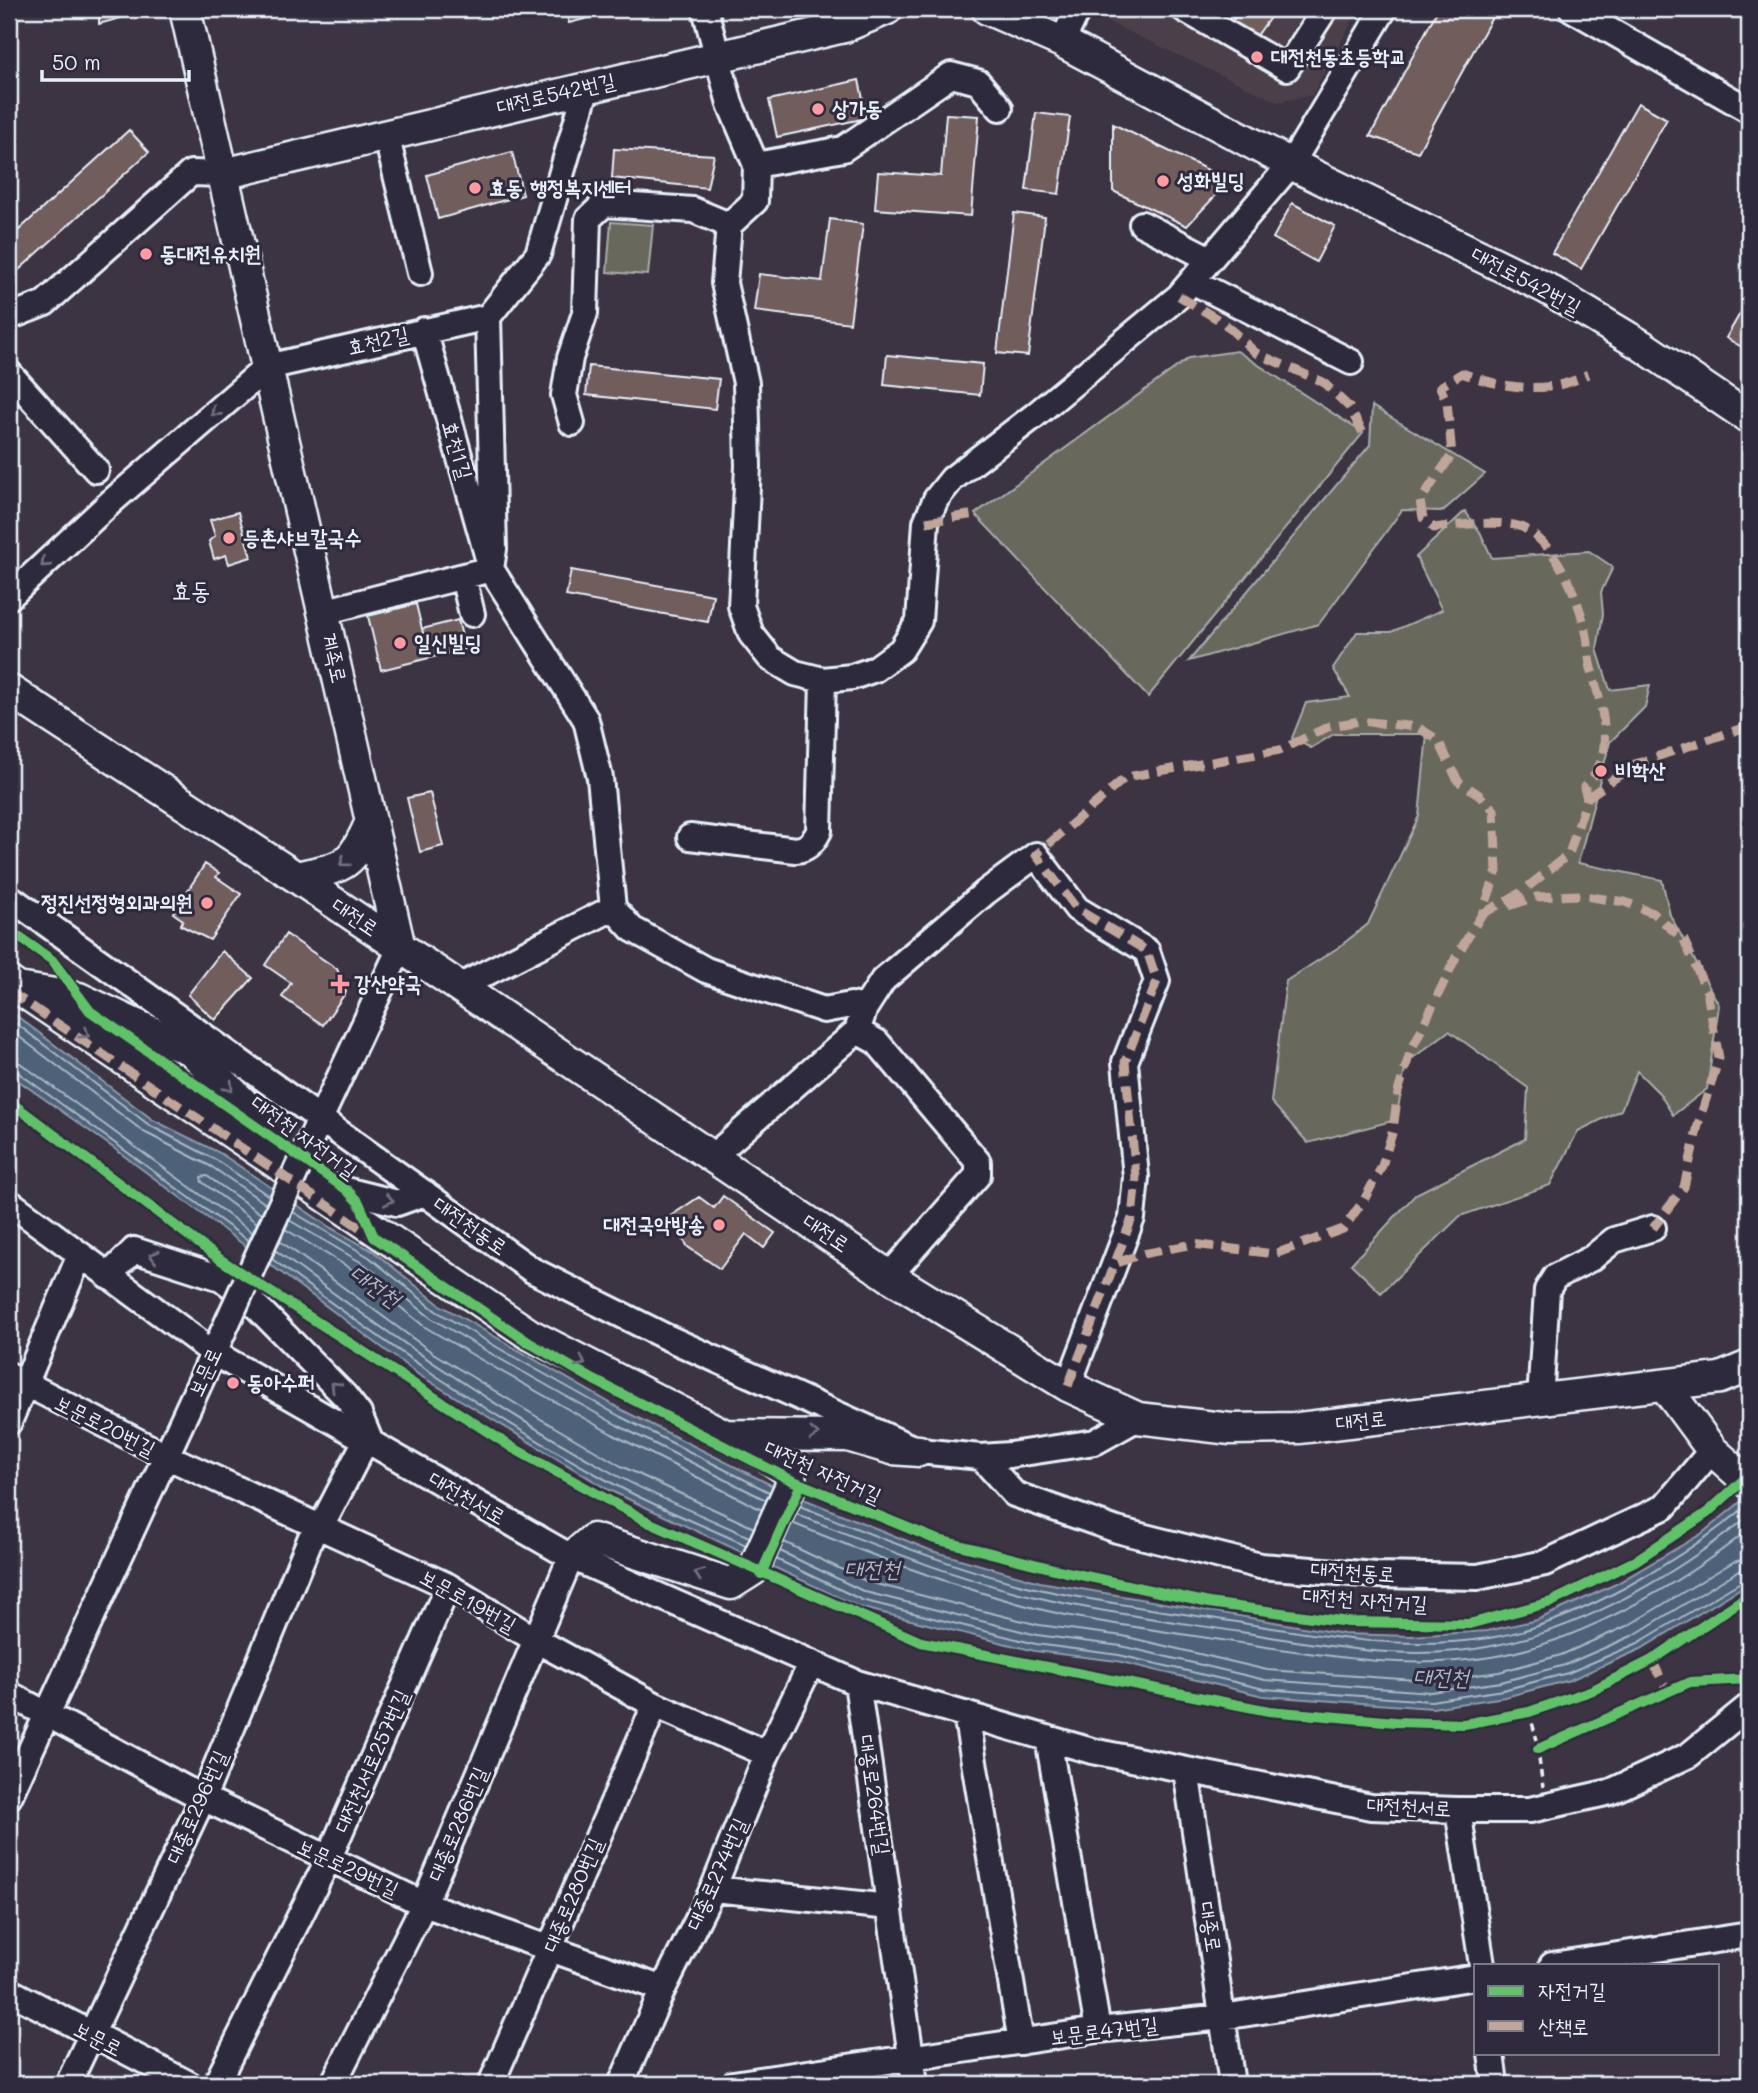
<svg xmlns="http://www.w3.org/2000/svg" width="1758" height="2093" font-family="Mali,'Poor Story',sans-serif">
	<rect width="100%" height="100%" fill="#3c3443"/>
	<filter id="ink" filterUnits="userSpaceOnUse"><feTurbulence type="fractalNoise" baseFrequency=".0143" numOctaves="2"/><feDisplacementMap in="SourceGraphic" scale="14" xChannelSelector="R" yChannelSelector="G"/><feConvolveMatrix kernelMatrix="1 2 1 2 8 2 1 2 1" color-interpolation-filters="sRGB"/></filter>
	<g filter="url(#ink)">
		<path fill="#4b404a" d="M1097 9H1359L1312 95 1278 102 1100 18Z"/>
		<path fill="#68695b" stroke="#a8adaa" stroke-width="2" d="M611 222 653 225 648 275 607 272Z
			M1237 351 1363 433 1148 697 975 514 1189 358Z
			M1372 406 1485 474 1443 511 1402 510 1319 624 1189 661 1370 445Z
			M1465 511 1480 532 1492 558 1589 551 1613 567 1601 592 1603 614 1597 649 1610 690 1650 685 1645 707 1610 742 1578 863 1662 880 1670 915 1719 1005 1707 1089 1673 1115 1659 1093 1637 1071 1621 1110 1578 1131 1550 1185 1460 1216 1381 1293 1351 1264 1416 1194 1525 1139 1528 1088 1449 1031 1406 1063 1396 1120 1308 1143 1271 1102 1286 981 1339 947 1368 924 1419 816 1427 734H1334L1311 748 1292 738 1306 703 1350 697 1333 668 1357 632H1391L1442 610 1416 557Z"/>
		<path fill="#4e6279" stroke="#8c9bac" stroke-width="2" d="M9 1010 153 1120 220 1153 331 1228 373 1251 440 1305 624 1411 779 1489 932 1551 1040 1582 1344 1634 1411 1636 1487 1631 1537 1620 1616 1584 1701 1534 1749 1495V1583L1641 1649 1570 1680 1505 1697 1432 1708 1263 1696 1117 1661 1035 1651 859 1607 609 1490 419 1375 108 1144 9 1074Z"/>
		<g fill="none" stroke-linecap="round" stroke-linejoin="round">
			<path stroke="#aab8c5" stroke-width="2" d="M9 1018 149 1125 216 1160 269 1196
				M9 1029 144 1132 212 1167 266 1204
				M9 1060 20 1063 253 1233
				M9 1069 16 1071 249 1241
				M293 1212 369 1257 436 1311 507 1353 621 1417 769 1492
				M289 1220 364 1264 431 1318 502 1360 617 1425 766 1500
				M257 1223 202 1182 201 1177 207 1176 261 1214
				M285 1229 358 1273 425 1327 497 1369 612 1434 762 1510
				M280 1241 433 1353 539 1418 621 1466 754 1528
				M275 1250C384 1332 495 1408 614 1474 657 1498 705 1516 749 1537
				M272 1259C380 1340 491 1417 610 1482 653 1506 701 1524 746 1545
				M800 1506C878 1537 957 1570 1039 1589 1106 1604 1175 1612 1242 1623 1324 1637 1406 1651 1489 1638 1577 1624 1681 1560 1749 1504
				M796 1514C875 1545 953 1578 1036 1597 1103 1613 1172 1621 1240 1632 1322 1645 1408 1663 1492 1646 1585 1629 1676 1574 1749 1516
				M792 1523C871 1555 949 1585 1031 1607 1097 1624 1167 1631 1234 1642 1320 1655 1405 1671 1491 1657 1576 1644 1683 1583 1749 1529
				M784 1542 868 1582 1039 1625 1123 1636 1267 1670 1431 1681 1499 1672 1561 1655 1629 1625 1733 1562 1749 1558
				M780 1551 865 1592 1037 1635 1121 1646 1265 1680 1431 1692 1501 1682 1565 1665 1634 1635 1738 1571 1749 1569
				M776 1559 862 1600 1036 1644 1119 1655 1264 1689 1431 1701 1503 1690 1568 1673 1638 1643 1749 1577"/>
		</g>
		<path fill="#6f5d5c" stroke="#e8f1f8" stroke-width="2" d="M99 9H137L138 13 99 24Z
			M565 9H623L569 23Z
			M1241 9H1276L1256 37 1231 23Z
			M1438 9H1489L1495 12 1418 152 1370 136Z
			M859 80 867 118 777 137 769 100Z
			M1638 103 1667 119 1581 269 1552 253Z
			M1036 113 1070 117 1059 194 1026 190Z
			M946 114 979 116 971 216 875 209 878 172 941 176Z
			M1113 124 1210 171 1217 194 1187 226 1113 191Z
			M129 130 149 152 10 278 9 239Z
			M614 149 714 155 707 188 612 178Z
			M512 152 523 195 438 219 427 175Z
			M1292 203 1335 226 1316 262 1273 238Z
			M1014 213 1045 217 1028 356 997 353Z
			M830 219 863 224 850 323 754 311 759 274 822 281Z
			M1749 298V351L1726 338Z
			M887 355 983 364 980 395 884 385Z
			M589 366 719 379 715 409 586 395Z
			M238 512 251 557 229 564 226 555 214 559 209 541 215 536 210 520Z
			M571 570 713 595 708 622 566 596Z
			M416 604 429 658 381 670 368 616Z
			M458 620 465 649 429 658 422 629Z
			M430 793 443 846 420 852 407 798Z
			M205 864 219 873 216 877 241 894 210 940 180 925 183 920 173 913Z
			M286 934 337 969 346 992 323 1025 282 997 291 983 265 965Z
			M222 951 253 978 215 1020 188 995Z
			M723 1196 775 1233 764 1248 746 1234 720 1269 688 1247 669 1217 699 1197 714 1208Z"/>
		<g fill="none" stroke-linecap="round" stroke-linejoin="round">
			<g stroke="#e8f1f8" stroke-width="30">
				<path id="minor" d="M705 9 730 104 756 165 755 201 729 225 724 283 746 383 748 466 741 606 751 634 770 658 795 673 823 680 852 677 875 669 901 650 919 621 926 522 936 499 952 479 1034 416 1179 296 1291 164 1384 9
					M1184 9 1287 68 1325 9
					M1572 9 1749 110
					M1062 42 1078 9
					M587 86 538 254 488 317 494 549 491 569 586 720 600 778 613 908 632 929 706 970 824 1010 851 1005 865 1008
					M386 134 420 273
					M756 165 843 149 951 75 978 82 1000 108
					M1142 224 1210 259
					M1192 281 1351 362
					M9 317 45 303 191 173 223 174
					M9 373 96 470
					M572 423 564 395 570 358 585 313 588 219 604 204 693 210 729 225
					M463 577 472 614
					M9 597 111 502 267 367 488 317
					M323 612 491 569 424 330
					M690 837 796 850C808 849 814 841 819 831L823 680
					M9 897 532 1270 664 1336 919 1451 981 1457 1010 1455 1095 1442 1138 1418
					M459 987 613 908
					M857 1031 877 1042 978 1162V1175L889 1276
					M307 1147 400 948
					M712 1157 857 1031 865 1008 883 980 986 892 1036 855 1077 909 1147 951 1157 981 1125 1062 1136 1177 1132 1218 1068 1386
					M309 1181 397 1203 425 1193
					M9 1202 214 1353 571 1557 857 1683 1092 1751 1371 1807 1458 1810H1530L1610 1792 1689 1755 1749 1706
					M108 1276 134 1250 221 1278 250 1300 345 1396 359 1414 371 1443
					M9 1375 166 1456 448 1586 536 1640 655 1705 767 1754
					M1540 1401 1547 1290 1555 1277 1592 1258 1614 1240 1653 1228
					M9 1422 80 1255
					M981 1457 1014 1494 1117 1530 1260 1566 1376 1575 1478 1577 1545 1563 1664 1507 1712 1450
					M321 1527 366 1440
					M857 1683 915 2084
					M9 1694 203 1798 424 1904 663 1989
					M966 1714 1021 2042
					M1048 1738 1098 2030
					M1186 1770 1232 2084
					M9 1797 219 1341
					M1458 1810 1482 1965
					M713 1889 890 1907
					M1552 1965 1749 1935
					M9 1991 189 2084
					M1491 2053 1495 2084
					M68 2084 203 1798 316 1525
					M216 2084 328 1860 448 1586
					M333 2084 424 1904 571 1557
					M491 2084 655 1705
					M621 2084 663 1989 713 1889 767 1754 811 1664
					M733 2084 1098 2030 1223 2017 1476 1977"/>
			</g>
			<g stroke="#e8f1f8" stroke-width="35">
				<path id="major" d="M185 9 400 948
					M987 9 1062 42 1291 164 1546 288 1641 345 1749 418
					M223 174 844 27 887 9
					M9 690 296 877 889 1276 1068 1386 1138 1418 1231 1429 1299 1428 1720 1378 1749 1366
					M296 877C344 867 351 868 371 821
					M9 982 529 1334 766 1456 790 1472 791 1485 753 1570 731 1584 593 1539 572 1557
					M24 989 79 998 192 1051 251 1111 266 1133 269 1157
					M1664 1385 1712 1450 1749 1483
					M726 1435 848 1436 892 1449 919 1451"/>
			</g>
			<path stroke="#e8f1f8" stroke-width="3.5" stroke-dasharray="7 5" stroke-linecap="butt" d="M1529 1712 1537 1740
				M1539 1759 1543 1787"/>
			<use href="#minor" stroke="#2f2a3d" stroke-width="24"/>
			<use href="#major" stroke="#2f2a3d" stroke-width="30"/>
			<g stroke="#e8f1f8" stroke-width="30" stroke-linecap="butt">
				<path id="minor-bridge" d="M219 1341 307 1147"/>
			</g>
			<use href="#minor-bridge" stroke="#2f2a3d" stroke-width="24"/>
			<path stroke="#c0a59a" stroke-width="9" stroke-dasharray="18 9" stroke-linecap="butt" d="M1179 296 1224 323 1256 353 1323 382 1349 407 1363 433
				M926 522 975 514
				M1587 798 1635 764 1749 726
				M1509 906 1536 897 1577 895 1625 902 1653 913 1684 940 1707 992 1719 1058 1699 1121 1684 1187 1653 1228
				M1482 914 1520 893 1569 854 1587 798 1584 788C1618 754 1602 708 1591 668 1588 658 1589 647 1587 636 1579 600 1559 547 1524 528 1506 519 1455 525 1434 528L1423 518 1420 501 1452 455 1447 402 1440 387 1462 373C1502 388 1549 396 1588 374
				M9 991 371 1235
				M1068 1386 1132 1218 1136 1177 1125 1062 1157 981 1147 951 1077 909 1036 855 1126 777 1280 750 1330 726 1360 721 1417 727 1438 740 1458 781 1478 794 1494 810 1497 871 1482 914 1456 957 1410 1053 1398 1092 1393 1130 1382 1166 1364 1200 1343 1229 1275 1254 1193 1244 1138 1255 1115 1264
				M1652 1660 1667 1691"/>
			<g stroke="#2f2a3d" stroke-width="15">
				<path id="cycleway" d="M9 930 52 960 90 1011 347 1190 359 1203 374 1237 528 1342 594 1380 791 1480 935 1539 1058 1570 1209 1603 1348 1622 1469 1624 1551 1602 1635 1561 1707 1513 1749 1475
					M9 1101 221 1260 513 1448 650 1523 921 1642 1269 1711 1396 1722 1464 1724 1529 1712 1593 1690 1652 1660 1749 1595
					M761 1574 801 1484
					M1538 1749 1690 1682 1749 1679"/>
			</g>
			<use href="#cycleway" stroke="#61c268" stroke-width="10"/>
		</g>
		<defs><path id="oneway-chevron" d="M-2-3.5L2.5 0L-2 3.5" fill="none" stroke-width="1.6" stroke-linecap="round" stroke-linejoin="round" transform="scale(1.75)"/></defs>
		<g stroke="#70707e">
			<use href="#oneway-chevron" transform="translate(215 412) rotate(139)"/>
			<use href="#oneway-chevron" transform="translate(45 563) rotate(137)"/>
			<use href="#oneway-chevron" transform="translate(344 862) rotate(144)"/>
			<use href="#oneway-chevron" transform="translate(85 1034) rotate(34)"/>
			<use href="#oneway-chevron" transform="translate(229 1087) rotate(47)"/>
			<use href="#oneway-chevron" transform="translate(389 1200) rotate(11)"/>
			<use href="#oneway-chevron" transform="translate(154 1256) rotate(-163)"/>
			<use href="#oneway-chevron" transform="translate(581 1362) rotate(28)"/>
			<use href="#oneway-chevron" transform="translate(335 1386) rotate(-135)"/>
			<use href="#oneway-chevron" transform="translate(814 1434) rotate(3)"/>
			<use href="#oneway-chevron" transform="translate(699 1574) rotate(-160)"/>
		</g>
	</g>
	<g fill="#ff9aa2" stroke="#2f2a3d" stroke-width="2.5">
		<circle cx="1257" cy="57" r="7"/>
		<circle cx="818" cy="109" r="7"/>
		<circle cx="1163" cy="181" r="7"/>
		<circle cx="475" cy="188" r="7"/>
		<circle cx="146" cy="254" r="7"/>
		<circle cx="229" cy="538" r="7"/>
		<circle cx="400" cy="643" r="7"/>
		<circle cx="1601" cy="771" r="7"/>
		<circle cx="207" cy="903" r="7"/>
		<path d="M336.5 973.5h7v7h7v7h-7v7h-7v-7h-7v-7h7z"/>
		<circle cx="719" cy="1225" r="7"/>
		<circle cx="233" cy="1383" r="7"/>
	</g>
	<g text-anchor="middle" stroke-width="6" stroke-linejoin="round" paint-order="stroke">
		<g font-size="21" font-weight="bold" fill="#e8f1f8" stroke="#2f2a3d" text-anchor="start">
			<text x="1271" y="64">대전천동초등학교</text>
			<text x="832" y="116">상가동</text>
			<text x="1177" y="188">성화빌딩</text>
			<text x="489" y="195">효동 행정복지센터</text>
			<text x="160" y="261">동대전유치원</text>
			<text x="243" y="545">등촌샤브칼국수</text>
			<text x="414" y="650">일신빌딩</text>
			<text x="1615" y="778">비학산</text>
			<text x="193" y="910" text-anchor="end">정진선정형외과의원</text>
			<text x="354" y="991">강산약국</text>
			<text x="705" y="1232" text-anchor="end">대전국악방송</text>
			<text x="247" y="1390">동아수퍼</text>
		</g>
		<g font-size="21" fill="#e8f1f8" stroke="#2f2a3d">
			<text transform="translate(556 94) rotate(-13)" y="7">대전로542번길</text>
			<text transform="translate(1526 281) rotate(28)" y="7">대전로542번길</text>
			<text transform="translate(378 341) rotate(-13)" y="7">효천2길</text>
			<text transform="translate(457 450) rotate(74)" y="7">효천1길</text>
			<text transform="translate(334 658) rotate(77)" y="7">계족로</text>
			<text transform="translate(355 917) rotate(34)" y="7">대전로</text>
			<text transform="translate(304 1137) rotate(36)" y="7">대전천 자전거길</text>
			<text transform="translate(470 1226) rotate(35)" y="7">대전천동로</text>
			<text transform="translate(826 1233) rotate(34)" y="7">대전로</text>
			<text transform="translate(205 1372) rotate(-65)" y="7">보문로</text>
			<text transform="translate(1361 1421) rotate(-6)" y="7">대전로</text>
			<text transform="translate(105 1426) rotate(27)" y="7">보문로20번길</text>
			<text transform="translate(823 1472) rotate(24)" y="7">대전천 자전거길</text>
			<text transform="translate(467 1498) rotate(30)" y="7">대전천서로</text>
			<text transform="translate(1353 1572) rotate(4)" y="7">대전천동로</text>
			<text transform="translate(1365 1600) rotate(4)" y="7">대전천 자전거길</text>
			<text transform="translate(468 1601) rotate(29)" y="7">보문로19번길</text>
			<text transform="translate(372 1761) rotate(-66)" y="7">대전천서로257번길</text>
			<text transform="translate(874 1795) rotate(82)" y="7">대종로264번길</text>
			<text transform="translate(197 1807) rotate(-66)" y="7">대종로296번길</text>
			<text transform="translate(1409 1807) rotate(3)" y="7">대전천서로</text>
			<text transform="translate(458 1824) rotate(-67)" y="7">대종로286번길</text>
			<text transform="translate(348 1868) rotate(25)" y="7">보문로29번길</text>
			<text transform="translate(717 1874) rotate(-66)" y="7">대종로274번길</text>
			<text transform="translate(573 1895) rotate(-67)" y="7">대종로280번길</text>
			<text transform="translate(1210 1927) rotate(81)" y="7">대종로</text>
			<text transform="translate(1104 2031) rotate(-7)" y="7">보문로47번길</text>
			<text transform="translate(98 2039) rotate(27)" y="7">보문로</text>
		</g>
		<g font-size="23" font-style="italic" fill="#aab8c5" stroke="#2f2a3d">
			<text transform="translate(375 1286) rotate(35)" y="8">대전천</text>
			<text x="872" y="1577">대전천</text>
			<text transform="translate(1441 1677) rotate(1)" y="8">대전천</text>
		</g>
		<g font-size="24" fill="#e8f1f8" stroke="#2f2a3d">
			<text x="191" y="599">효동</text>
		</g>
	</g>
	<rect width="1758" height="2093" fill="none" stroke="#2f2a3d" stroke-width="35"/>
	<rect x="18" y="18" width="1723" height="2058" fill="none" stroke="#e8f1f8" stroke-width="2.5" filter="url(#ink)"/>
	<rect x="1474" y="1964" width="245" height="91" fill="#2f2a3d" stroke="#797a88" stroke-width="2"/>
	<rect x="1488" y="1986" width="35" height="10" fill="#61c268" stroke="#797a88" stroke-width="2"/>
	<text x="1538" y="1998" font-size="21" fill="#e8f1f8">자전거길</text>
	<rect x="1488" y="2021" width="35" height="10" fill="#c0a59a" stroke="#797a88" stroke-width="2"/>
	<text x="1538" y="2034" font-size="21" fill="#e8f1f8">산책로</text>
	<path d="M42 70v10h147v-10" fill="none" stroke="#e8f1f8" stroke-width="3.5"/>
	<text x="52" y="70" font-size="21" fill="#e8f1f8" stroke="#2f2a3d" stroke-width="5" paint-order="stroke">50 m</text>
</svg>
